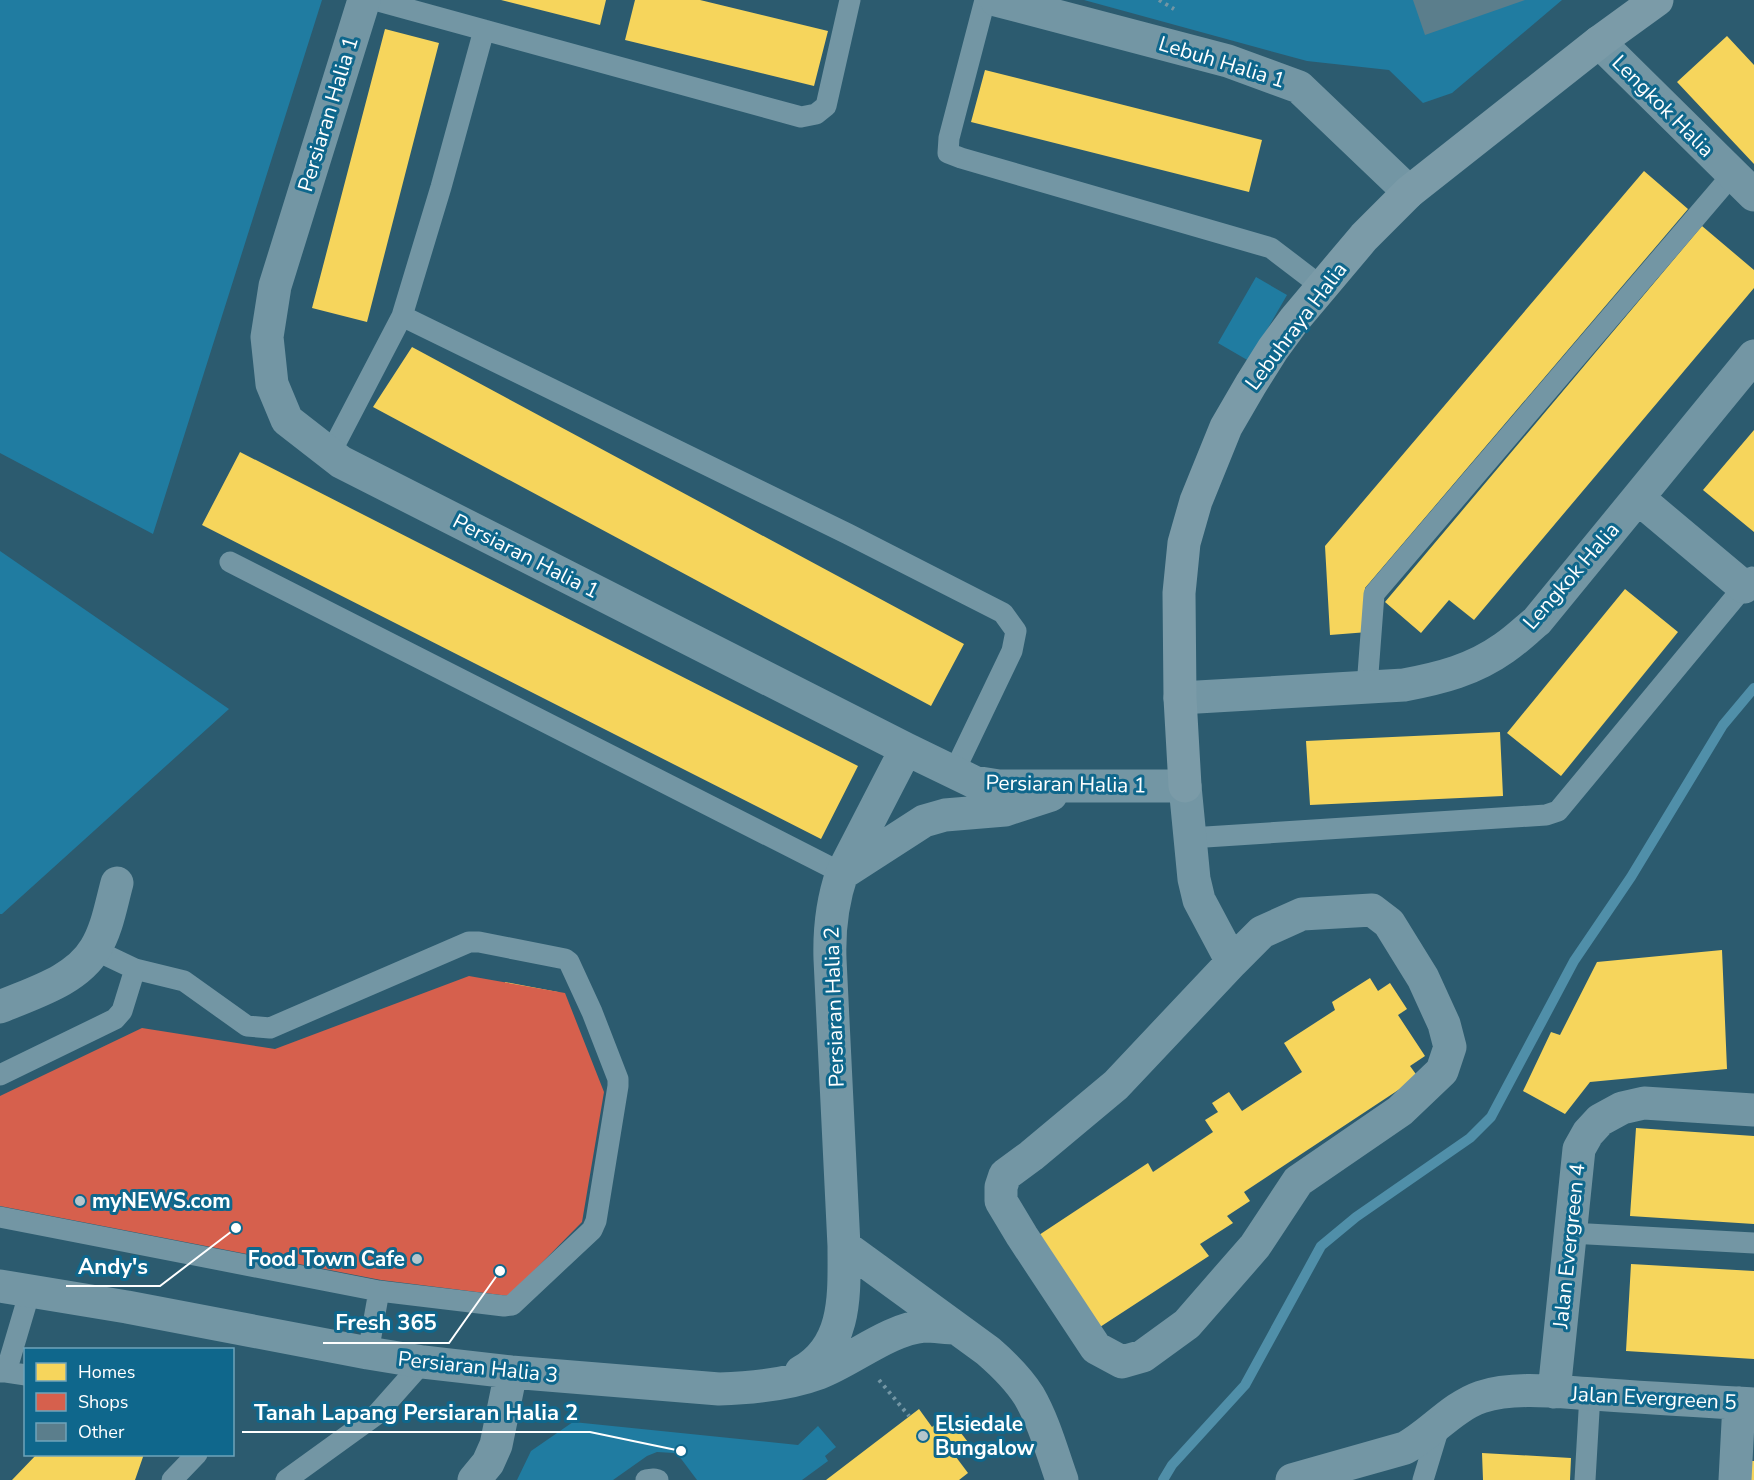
<svg xmlns="http://www.w3.org/2000/svg" width="1754" height="1480" font-family="'Nunito Sans',sans-serif">
	<rect width="100%" height="100%" fill="#2c5b6f"/>
	<path fill="#207ca1" d="M0 0H322L153 534 0 453Z
		M1084 0H1562L1452 93 1423 103 1389 70 1307 61Z
		M1256 277 1287 295 1249 361 1218 343Z
		M0 551 229 709 2 914H0Z
		M573 1422 798 1445 818 1426 836 1447 825 1456 828 1461 802 1480H697L679 1456 674 1453 657 1452 647 1456 613 1480H517L531 1451Z"/>
	<path fill="#f6d55c" d="M501 0H606L600 25Z
		M635 0H700L828 31 814 86 625 40Z
		M385 29 439 43 367 322 312 308Z
		M1727 36 1754 65V164L1677 82Z
		M985 70 1262 140 1249 192 971 122Z
		M1644 171 1688 209 1365 588 1368 632 1330 635 1325 546Z
		M1702 226 1754 270V288L1474 620 1449 600 1421 633 1385 602Z
		M412 347 964 644 931 706 373 407Z
		M1754 430V532L1703 490Z
		M240 452 858 766 821 839 202 525Z
		M1625 589 1678 632 1561 776 1507 733Z
		M1500 732 1503 796 1310 805 1306 741Z
		M1722 950 1727 1069 1590 1082 1565 1114 1523 1091 1551 1032 1560 1035 1597 962Z
		M1370 978 1378 991 1390 983 1407 1009 1398 1015 1425 1056 1410 1066 1418 1077 1244 1192 1250 1201 1227 1216 1233 1223 1200 1244 1209 1256 1100 1327 1039 1235 1148 1163 1153 1172 1213 1132 1205 1120 1218 1112 1212 1103 1229 1092 1242 1111 1302 1072 1284 1043 1335 1010 1332 1002Z
		M505 982 558 992 532 1131 425 1111 428 1096 386 1089 396 1039 420 1043 424 1020 437 1023 442 997 500 1008Z
		M333 1095 381 1104 351 1263 211 1236 222 1177 253 1183 263 1135 289 1140 291 1128 326 1134Z
		M1636 1128 1754 1136V1224L1630 1216Z
		M1631 1264 1754 1271V1359L1626 1351Z
		M919 1409 932 1427 947 1415 971 1446 956 1457 968 1473 959 1480H826Z
		M1482 1453 1571 1458 1570 1480H1483Z
		M37 1454H144L135 1480H12Z
		M1746 1461H1754V1480H1746Z"/>
	<path fill="#d6604d" d="M469 976 565 993 604 1092 582 1222 509 1296 381 1280 0 1206V1096L142 1028 275 1049Z"/>
	<g fill="none" stroke-linecap="round" stroke-linejoin="round">
		<path stroke="#508fa9" stroke-width="10" d="M1163 1480 1172 1465 1245 1385 1321 1246 1356 1217 1470 1138 1491 1117 1574 961 1631 877 1723 725 1754 688"/>
	</g>
	<path fill="#5b7e8c" d="M1413 0H1525L1425 35Z"/>
	<g fill="none" stroke-linecap="round" stroke-linejoin="round">
		<path stroke="#7396a4" stroke-width="4" stroke-dasharray="3 4.5" stroke-linecap="butt" d="M1159 0 1174 9
			M879 1380 909 1416"/>
		<path stroke="#7396a4" stroke-width="21" d="M375 0 801 117 816 114 826 106 850 0
			M985 0 949 138 948 153 961 158 1271 248 1322 287
			M484 30 441 187 402 316 848 534 1003 613 1016 631 1012 651 954 772
			M330 454 402 316
			M230 562 842 873
			M1367 687 1374 594 1732 175
			M1190 838 1546 815 1558 811 1752 577
			M0 1075 115 1019 122 1011 135 969
			M0 1217 379 1291 504 1306 512 1305 592 1230 596 1221 618 1086V1079L592 1012 569 962 565 959 479 942H469L270 1028 247 1026 184 981 135 969 95 950
			M1570 1233 1754 1243
			M368 1353 379 1291
			M0 1372H6L30 1291
			M6 1372 26 1375
			M172 1480 197 1454
			M286 1480 376 1415 423 1362
			M646 1480 654 1479 658 1480
			M1423 1480 1440 1424
			M1585 1480 1590 1394"/>
		<path stroke="#7396a4" stroke-width="33" d="M364 0 275 286 267 337 272 384 287 420 341 462 906 749 974 782 999 786H1185L1194 879 1199 900 1232 962
			M996 0 1228 61 1299 87 1409 192
			M1599 42 1754 195
			M1638 498 1744 587
			M1180 698 1404 685C1441 678 1473 670 1504 648 1516 640 1526 630 1537 621L1754 356
			M845 872 924 821 945 815 1005 810 1051 795
			M1372 910 1389 923 1423 978 1444 1024 1450 1047 1442 1071 1400 1111 1298 1181 1255 1246 1187 1324 1143 1356 1122 1362 1096 1348 1022 1236 1001 1201V1187L1005 1175 1031 1156 1116 1085 1232 962 1262 932 1302 914Z
			M0 1007C32 993 76 981 95 949 107 930 111 905 117 883
			M844 1246 988 1351C1003 1364 1019 1380 1029 1396 1044 1422 1052 1452 1062 1480
			M0 1286 127 1307 368 1353 423 1362 511 1372 719 1389C752 1388 787 1385 819 1373 851 1361 889 1329 924 1326 935 1326 946 1328 956 1328
			M801 1372C848 1346 844 1293 844 1246L830 959C829 929 832 902 842 873L906 749
			M1554 1392 1579 1149 1588 1133 1600 1120 1622 1108 1644 1103 1754 1110
			M474 1480 488 1463 496 1445 511 1372
			M1292 1480 1405 1448C1431 1434 1452 1407 1481 1397 1515 1386 1559 1392 1594 1394 1647 1398 1701 1401 1754 1404
			M1735 1480 1739 1403"/>
		<path stroke="#7b9ba8" stroke-width="33" d="M1185 786 1180 698 1179 593 1184 543 1196 501 1226 427 1251 384 1273 349 1295 319 1364 237 1409 192 1599 42 1657 0"/>
	</g>
	<g fill="#b5c6cd" stroke="#0f678c" stroke-width="2">
		<circle cx="80" cy="1201" r="6"/>
		<circle cx="417" cy="1259" r="6"/>
		<circle cx="923" cy="1436" r="6"/>
	</g>
	<g text-anchor="middle" stroke-width="6" stroke-linejoin="round" paint-order="stroke">
		<g font-size="21" fill="#fff" stroke="#0f678c">
			<text transform="translate(1222 62) rotate(17)" y="7">Lebuh Halia 1</text>
			<text transform="translate(1663 106) rotate(45)" y="7">Lengkok Halia</text>
			<text transform="translate(328 114) rotate(-73)" y="7">Persiaran Halia 1</text>
			<text transform="translate(1296 326) rotate(-53)" y="7">Lebuhraya Halia</text>
			<text transform="translate(526 556) rotate(27)" y="7">Persiaran Halia 1</text>
			<text transform="translate(1571 576) rotate(-49)" y="7">Lengkok Halia</text>
			<text transform="translate(1066 784) rotate(1)" y="7">Persiaran Halia 1</text>
			<text transform="translate(834 1007) rotate(-92)" y="7">Persiaran Halia 2</text>
			<text transform="translate(1569 1246) rotate(-84)" y="7">Jalan Evergreen 4</text>
			<text transform="translate(478 1367) rotate(6)" y="7">Persiaran Halia 3</text>
			<text transform="translate(1654 1398) rotate(3)" y="7">Jalan Evergreen 5</text>
		</g>
		<g font-size="21" font-weight="bold" fill="#fff" stroke="#0f678c" text-anchor="start">
			<text x="92" y="1208">myNEWS.com</text>
			<text x="405" y="1266" text-anchor="end">Food Town Cafe</text>
			<text x="935" y="1431">Elsiedale<tspan x="935" dy="24">Bungalow</tspan></text>
		</g>
	</g>
	<path fill="none" stroke="#fff" stroke-width="2" d="M236 1228L160 1286H66M500 1271L449 1343H323M681 1451L590 1432H242"/>
	<g fill="#fff" stroke="#0f678c" stroke-width="2">
		<circle cx="236" cy="1228" r="6"/>
		<circle cx="500" cy="1271" r="6"/>
		<circle cx="681" cy="1451" r="6"/>
	</g>
	<g font-size="22" text-anchor="middle" font-weight="bold" fill="#fff" stroke="#0f678c" stroke-width="6" stroke-linejoin="round" paint-order="stroke">
		<text x="113" y="1274">Andy's</text>
		<text x="386" y="1330">Fresh 365</text>
		<text x="416" y="1420">Tanah Lapang Persiaran Halia 2</text>
	</g>
	<rect x="24" y="1348" width="210" height="108" fill="#0f678c" stroke="#6fa4ba" stroke-width="1.5"/>
	<rect x="36" y="1363" width="30" height="18" fill="#f6d55c" stroke="#6fa4ba" stroke-width="1.5"/>
	<text x="78" y="1378" font-size="18" fill="#ffffff">Homes</text>
	<rect x="36" y="1393" width="30" height="18" fill="#d6604d" stroke="#6fa4ba" stroke-width="1.5"/>
	<text x="78" y="1408" font-size="18" fill="#ffffff">Shops</text>
	<rect x="36" y="1423" width="30" height="18" fill="#5b7e8c" stroke="#6fa4ba" stroke-width="1.5"/>
	<text x="78" y="1438" font-size="18" fill="#ffffff">Other</text>
</svg>
